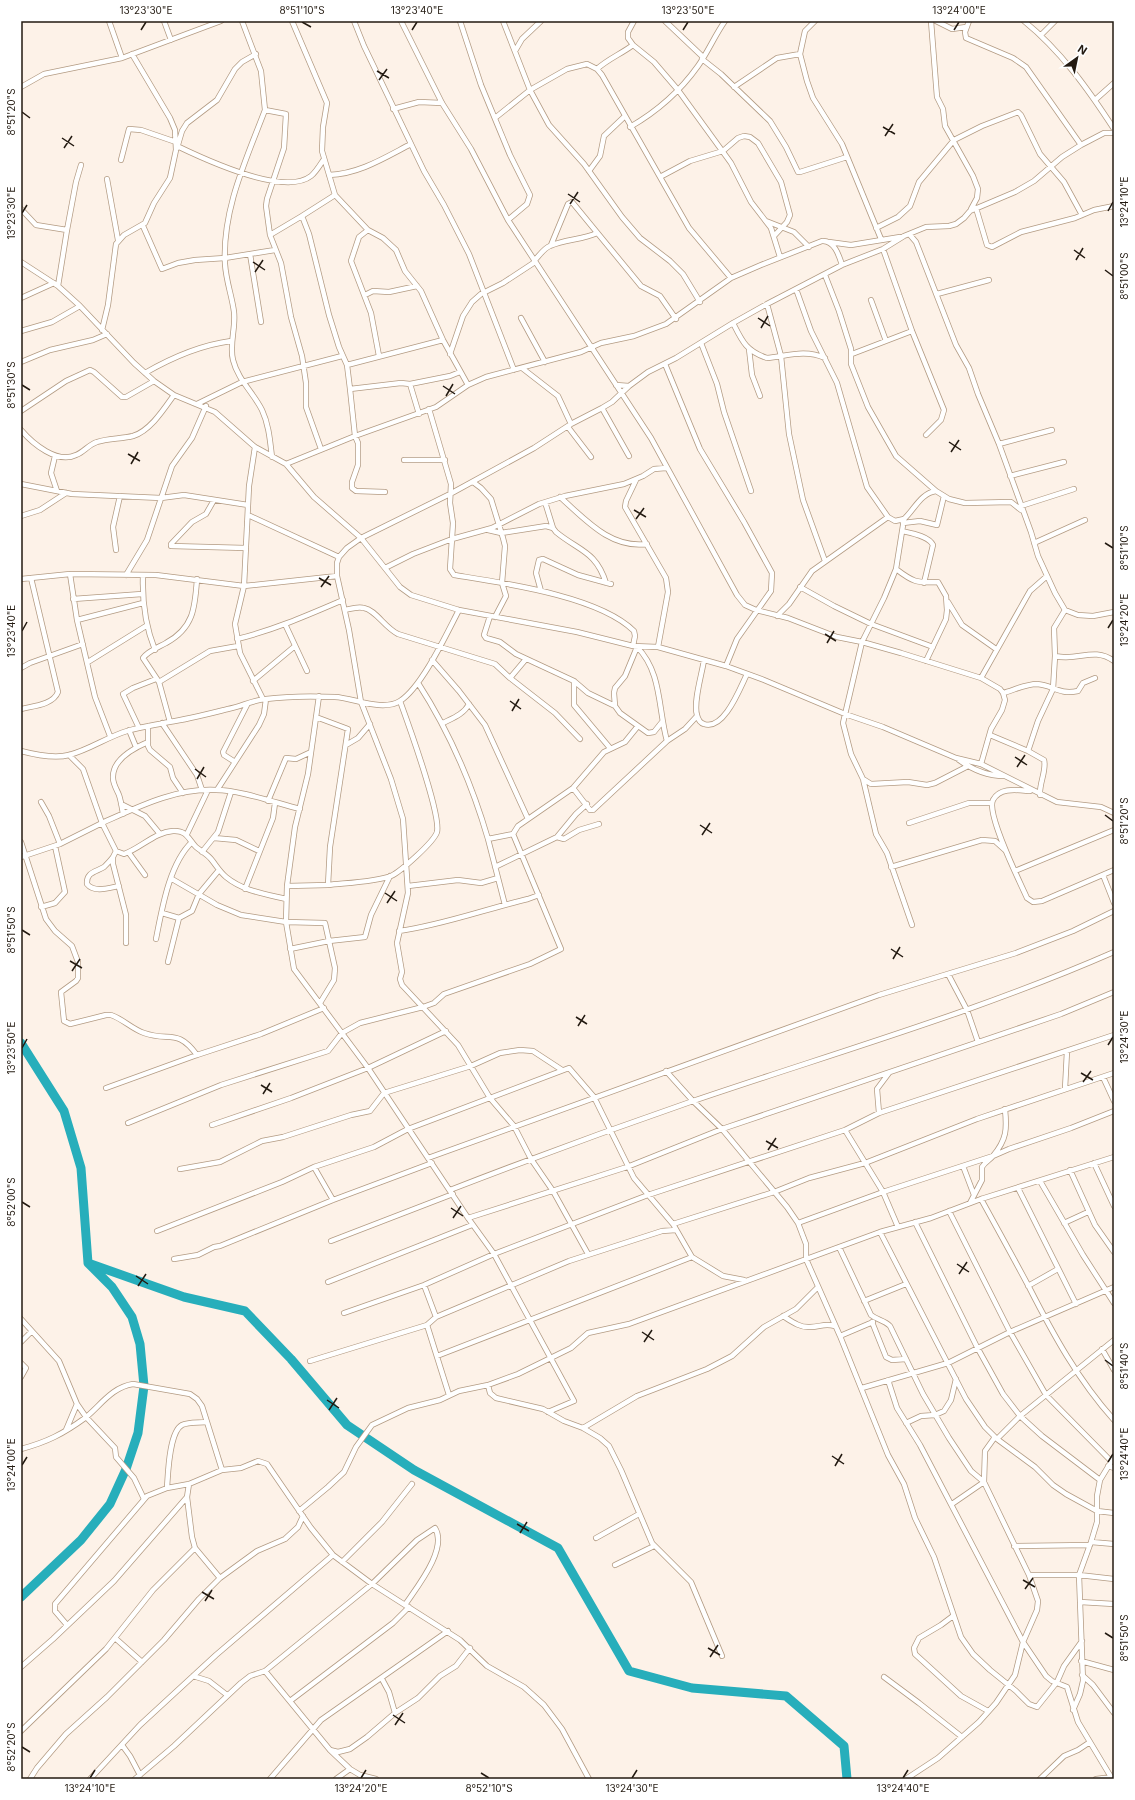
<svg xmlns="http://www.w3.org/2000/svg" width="1135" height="1800" font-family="Inter,sans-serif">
	<rect width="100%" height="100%" fill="#fdf2e8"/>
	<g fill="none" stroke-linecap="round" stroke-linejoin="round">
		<path stroke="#27aebb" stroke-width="9" d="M21 1043 64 1111 81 1168 88 1263 112 1287 132 1317 140 1344 144 1386 138 1433 126 1469 110 1504 81 1540 21 1597
			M88 1263 184 1297 245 1311 291 1359 347 1425 414 1470 558 1548 629 1671 692 1688 786 1696 844 1746 847 1779"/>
		<g stroke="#b39b83" stroke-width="6">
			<path id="minor" d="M109 21 122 58
				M164 21 171 40
				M242 21 261 71 265 110 286 114 284 148 267 199 266 206 270 235 281 263 291 317 302 356 306 383V407L321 449
				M292 21 327 103 323 127 322 151 335 195 368 230 383 238 396 250 405 271 421 291 443 340 468 385
				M354 21 364 46 424 171 444 205 469 254 514 370
				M401 21 442 103 471 149 508 220 651 438 737 595 745 605 756 610 788 618 837 637 862 642 901 653 981 678 1000 689 1003 693 1005 700 1002 710 991 729 981 764
				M460 21 481 85 510 155 530 195 527 204 508 220
				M503 21 530 90 549 125 584 164 622 217 640 238 670 261 683 274 700 302
				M634 21 628 32V38L633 45 654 62 678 90 731 163 751 202 771 228 780 257
				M665 21 703 57
				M815 21 805 31 800 54 807 81 813 98 842 144 881 239
				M931 21 937 97 943 109 945 126 973 176 978 189 977 198 971 209
				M936 21 952 29 966 27
				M969 21 965 32 966 38 1013 58 1026 67 1081 145
				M1024 21C1061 51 1088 89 1114 129
				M1041 35 1055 21
				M515 51 522 39 541 21
				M702 59 721 74 770 121 786 147 798 172H800L847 157
				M597 69C608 59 621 54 633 45
				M21 87 44 74 122 58 221 21
				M734 87 777 58 800 54
				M1095 100 1114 83
				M393 109 419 102 442 103
				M265 110C246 160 222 210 225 264 226 281 232 296 234 312 236 328 229 344 233 360 238 380 253 392 262 410 269 425 270 441 272 457
				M495 118 530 90 567 69 587 64 597 69 602 75 689 228 731 278
				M630 127C656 112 681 90 698 66 708 52 715 35 725 21
				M177 146C204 159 284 197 311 176 316 172 320 165 324 159
				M177 148 182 131 187 123 217 100 235 69 242 62 256 54
				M121 160 129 129 141 130 176 142
				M589 171 600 156 604 136 624 117
				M329 175C359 174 384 158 411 144
				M660 177 690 161 723 151 738 138 744 136 750 137 758 143 781 182 790 215 787 222 774 236
				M107 179 118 240
				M335 195 302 216 309 234 329 315 339 347 347 365 350 389 401 383 410 384 419 414
				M976 208 987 245 992 247 1021 232 1075 218 1094 210 1114 206
				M21 209 36 225 67 230 58 286
				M766 221 794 232 809 247
				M143 226 162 269 178 263 195 260 225 258 275 250
				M876 228 898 217 910 206 919 182 954 140 982 126 1018 112 1021 115 1040 154 1064 182 1082 215
				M67 230 76 182 81 165
				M368 230 359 237 351 261 371 313 379 356
				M270 235 302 216
				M910 235 916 242 956 345 969 368 978 394 999 444 1031 532 1038 556 1055 593 1065 610 1078 615 1093 616 1114 612
				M829 242 851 245 900 237
				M551 245 568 204 572 202 641 286 660 296 676 319
				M883 249 912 331 944 410 941 420 926 435
				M250 254 261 322
				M534 261C539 256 544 248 550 246 566 239 582 240 597 233
				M21 262 58 286 80 306 134 363 154 381 174 395 215 412 255 447 286 464 314 497 361 538 400 587 411 595 459 610 577 632 633 646 658 647 726 666 764 680 845 714 883 727 956 758 981 764 1057 802 1101 807 1114 813
				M825 275 839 311 851 349V364L868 407 896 456 936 491 949 499 965 503 1011 502 1021 510
				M796 289 811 331 837 383 867 487 888 517
				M937 294 989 280
				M365 295 373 291 389 292 417 286
				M21 298 54 283
				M871 300 886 341
				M767 304 781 356 789 434 803 500 825 561
				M521 318 545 362
				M733 323C742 341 746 351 767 358 787 356 805 349 825 358
				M102 330 108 305 116 244 124 235 145 223 154 203 170 178 176 150 175 130 170 118 132 54
				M21 331 52 322 80 306
				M701 343 717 384 724 412 751 491
				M749 349 752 375 760 396
				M450 354 463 316 472 302 481 294 503 283 535 262
				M852 354 912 331
				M21 362 50 350 93 340 107 334
				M665 364 700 449 744 522 772 573 771 591 737 639 726 666
				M347 365 443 340
				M522 368 558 396 571 424
				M145 373C171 358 201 345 231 341
				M410 384 450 376 460 372
				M616 385 629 386
				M350 389 355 436 358 443V465L352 482V488L356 491 385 492
				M197 404 242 382 342 356
				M602 408 629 456
				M429 409 451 484 450 503 453 523 450 569 454 575C503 583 599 596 634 631L635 636 633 646
				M21 411 66 381 90 370 94 372 122 397H126L154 381
				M568 427 591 457
				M21 430C33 444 57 464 76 455 84 452 88 445 97 442 108 438 121 439 133 436 150 431 164 409 174 395
				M999 444 1052 430
				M255 447 249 486 244 586 235 624 240 653 263 699
				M55 456 51 473 57 491
				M404 460H445
				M286 464 355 436 436 407 468 385 486 377 581 352 601 343 634 336 666 324 731 278 761 265 822 241C834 240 839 255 842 265
				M1010 476 1064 462
				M636 480 626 501 625 507 666 578 668 592 658 647
				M473 482 481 488 491 499 503 538 505 546 502 583 506 596 495 617
				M21 484 72 494 161 498 184 495 248 505
				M560 497C585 519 610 549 647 544
				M214 500 206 514 192 522 171 544V546L246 548
				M545 502 553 528 556 532C579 551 596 551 606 583
				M1021 506 1074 489
				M248 515 339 557
				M21 516 40 510 66 493
				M904 519 896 569 884 598 862 642 843 723 851 754 863 779 876 834 887 853 912 925
				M903 523 920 521 937 525 944 496
				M488 530 501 533 546 526 553 528
				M902 531C911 533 929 536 933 545L924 583
				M1034 543 1085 520
				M116 550 113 527 120 496
				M385 568 413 554 452 539 492 528 539 504 565 496 624 484 643 476 654 469 666 468
				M896 569C913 582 916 583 938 582L946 596 947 610 946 619 926 661
				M70 574 77 620 95 697 110 736
				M126 575 147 540 172 466 192 438 206 406
				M143 575C142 601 145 625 155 650
				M21 579 70 574 156 575 244 586 337 576
				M800 587 834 606 871 624 933 647
				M541 591 536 573 539 560 543 559 578 575 611 584
				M73 599 142 594
				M948 602 962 625 996 649
				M345 610C350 609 358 606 364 608 376 610 384 627 398 634L495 664 510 678 555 713 580 739
				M490 616 484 635 486 638 500 642 516 654 574 681 588 693 615 706
				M777 616 789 604 812 571 888 517 895 521 904 519C914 510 921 493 936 491
				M77 620 143 603
				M285 624 307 671
				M237 639C274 630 308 615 343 600
				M1055 656C1078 662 1093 646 1114 661
				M432 660 459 691 485 725 528 819
				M704 660C702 674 693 702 697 715 698 719 700 723 704 724 724 731 740 688 747 674
				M88 662 146 626
				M21 668 30 663 83 644
				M510 678 526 659
				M981 678 1026 598 1030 591 1047 576
				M253 681 295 646
				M574 681V705L610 748
				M159 682 210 651 238 646
				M1003 693C1014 690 1026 684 1037 684 1053 685 1058 695 1078 691L1083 683 1095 678
				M319 696 308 774 295 827 287 886 286 922 294 969 368 1068 468 1218 494 1254 574 1401 548 1412
				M21 709C33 706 53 705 58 692L31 578
				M170 722 159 682 143 658C148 651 159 647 166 643 194 628 195 607 197 579
				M662 722 654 732 648 733 620 713 615 706 614 693 615 688 625 676 637 647C662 672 658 709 667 741
				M162 723 197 775 202 790
				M443 723C453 718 464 714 469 704
				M148 726V746L150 750 170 767 173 778 183 793
				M139 728 123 694 133 688 156 679
				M129 730 136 747
				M990 735 1028 751
				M346 745 358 738 370 724
				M21 751C36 755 54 759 69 755 89 750 107 737 127 731 141 727 155 725 169 722 189 719 208 714 228 709 240 707 253 700 266 699 289 696 312 696 335 697 354 698 382 712 400 701 422 687 447 633 459 610
				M959 760C973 770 987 776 1004 776
				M235 762 224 755 223 752 247 705
				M863 779 871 784 908 782 927 785 935 783 968 766
				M573 788 590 810H593L667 741 685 729 697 716
				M217 790 259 725 264 714 266 699
				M1030 791C1017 790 1000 787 993 800 986 814 1020 882 1027 898L1033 902 1042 901 1114 870
				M1040 795C1039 784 1047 769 1044 760L1028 751 1038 721 1053 689 1055 656 1054 628 1065 610
				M268 801 286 758 296 759 311 752
				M41 802 49 816 60 844
				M121 804 145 816 160 834
				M123 814C122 808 121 801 119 795 117 790 113 784 113 778 112 759 134 748 148 742
				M909 823 969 803H992
				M187 834 208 790
				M513 834 518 826 573 788 604 752 625 742 638 726
				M557 837 564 839 579 830 599 824
				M214 838 236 840 259 851
				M488 839 505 905
				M21 842 46 919 55 931 72 946 78 962V978L76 981 61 992 64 1021 70 1024 106 1015H111C123 1019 132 1029 144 1033 170 1042 177 1028 197 1055
				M116 851 113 857V864L126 915V943
				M202 852 218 832 231 792
				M129 853 145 875
				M21 857 60 844 102 823 83 769 69 755
				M113 857C110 861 107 864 104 867 96 872 86 872 87 884 94 893 109 888 119 886
				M495 867 557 837 576 814 587 804
				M891 867 982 840 995 841 1005 850
				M1015 871 1114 830
				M1103 875 1114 903
				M172 879 217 905 241 915 286 922 325 923 335 968 334 980 320 1003
				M328 885C345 883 375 882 391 876 400 872 434 842 437 832 441 815 408 723 400 701
				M287 886 328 885 330 847 348 729 316 717
				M408 886 458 880 481 883 498 878
				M245 889 273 818 275 803
				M286 899C265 894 243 891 226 877 219 871 216 865 211 859 207 854 201 851 196 847 188 839 187 830 173 831 155 832 141 848 124 854L116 851 102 823C138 807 175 788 216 790 240 790 276 803 300 809
				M41 907 55 903 65 892 55 846
				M162 913 179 918 168 962
				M179 918 192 911 199 894 219 870
				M399 931C443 925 485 909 528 899L539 895
				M156 939C162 909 169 864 192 842
				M290 949 329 941 365 937 371 915 390 876
				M948 974 967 1010 978 1042
				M666 1071 693 1101 722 1129 787 1207 798 1223 806 1244V1259L840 1336 888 1455 904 1484 915 1518 934 1557 961 1637 973 1654 990 1670 1016 1691 1029 1704 1037 1707 1057 1682 1064 1666 1082 1641
				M1103 1077 1114 1101
				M106 1088 197 1055 261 1034 324 1008
				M1065 1089 1067 1051
				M879 1113 877 1089 889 1073
				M128 1123 221 1085 328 1051 342 1033 360 1023 423 1007 434 1003 444 994 530 964 561 949 513 834 488 839C472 784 449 731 418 683
				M212 1125 291 1098 368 1068 446 1031
				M845 1130 883 1192 898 1227
				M428 1158 879 995 1016 953 1073 931 1114 911
				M1094 1163 1114 1206
				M963 1166 974 1195
				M314 1167 333 1200
				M180 1169 220 1162 262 1141 283 1137 351 1115 370 1111 384 1093 471 1066 500 1053 520 1050 533 1051 562 1070
				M1070 1170 1095 1225 1114 1252
				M1040 1181 1083 1255 1114 1303
				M1018 1188 1076 1304
				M450 1190C530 1159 612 1129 693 1101 834 1053 977 1012 1114 952
				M981 1199C997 1228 1013 1257 1029 1287 1053 1334 1078 1380 1114 1420
				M970 1203 982 1180V1167C985 1162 990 1160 993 1156 1007 1139 1007 1129 1005 1109
				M949 1211 1010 1332 1046 1395 1111 1461
				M468 1218 627 1167 722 1129 1061 1014 1114 992
				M915 1222 977 1347 1003 1394 1020 1416 1042 1436 1100 1480
				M798 1223 883 1192 993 1156 1009 1149 1071 1128 1114 1111
				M1064 1223 1088 1212
				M673 1224 774 1192 809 1178 865 1163 977 1119 1114 1073
				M157 1231 282 1182 314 1167 374 1147 408 1129 569 1068 594 1097 634 1178 673 1224 692 1257 723 1276 744 1280
				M880 1232 966 1399 985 1427 997 1439 1035 1467 1053 1485 1066 1494 1097 1511 1114 1513
				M331 1241 453 1194
				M839 1247 871 1315C877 1320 884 1320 890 1326L923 1394 949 1438 971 1471 984 1482 1029 1575 1038 1601 1037 1610 1023 1642 1015 1675 996 1703 979 1722 938 1758 906 1779
				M588 1254 553 1191 531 1159 514 1126 490 1098 458 1045 402 985 400 979 402 972 397 943 408 893 403 819 391 779 361 702 349 630 337 576V563L339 557 347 548 361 538 450 494 534 448 571 424 602 408 612 402 629 386 648 372 676 358 733 323 767 304 842 265 883 249 904 236 926 227 949 226 956 224 964 218 970 211 1015 192 1034 181 1062 157 1081 145 1104 133H1114
				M174 1259 198 1255 214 1247 220 1246 333 1200 432 1163
				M328 1282 472 1225
				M424 1285 436 1317
				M1028 1286 1058 1269
				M864 1301 906 1284
				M344 1313 424 1285 494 1254 648 1195 845 1130 879 1113 1114 1035
				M783 1316C791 1321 800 1328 810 1327 821 1327 823 1323 835 1326
				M21 1319 59 1361 77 1404 86 1417 115 1448 116 1457 134 1478 144 1499
				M872 1322 886 1357 892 1360 906 1359
				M427 1325 449 1395
				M840 1336 873 1322
				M21 1342 31 1332
				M1102 1349 1114 1370
				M437 1356 692 1257
				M310 1361 427 1325 436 1317 569 1261 662 1231 676 1230
				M21 1363 26 1368 21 1377
				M888 1380 897 1408 920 1445 1023 1642 1046 1676 1052 1681 1067 1687 1078 1722 1111 1777
				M488 1385 490 1393 496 1398 543 1409 564 1421 583 1428 600 1438 609 1446 621 1470 652 1543 691 1582 722 1656
				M862 1388 948 1363 1010 1332 1114 1287
				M906 1423 921 1416 935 1415 944 1411 951 1400 956 1379
				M583 1428 637 1396 707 1369 732 1356 764 1327 796 1309 818 1287
				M66 1430 77 1404
				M997 1439 1020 1416 1114 1340
				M21 1449C47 1442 63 1434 85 1418 100 1406 112 1387 133 1384L190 1394 197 1399 202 1406 222 1470
				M1108 1466 1114 1468
				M189 1484 187 1497 192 1537 195 1548 220 1578
				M167 1488C168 1474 169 1432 182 1425 188 1422 199 1423 207 1422
				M952 1504 984 1482 985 1451 995 1437
				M299 1511 328 1487 344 1472 356 1447 372 1425 408 1408 440 1400 459 1391 488 1385 518 1374 571 1348 588 1333 629 1324 880 1232 931 1218 981 1199 1114 1157
				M596 1538 639 1514
				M1091 1542 1114 1544
				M1014 1546 1090 1545
				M342 1562 382 1522 412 1484
				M615 1565 654 1546
				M1029 1575H1079L1114 1579
				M1080 1602 1114 1604
				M953 1616 941 1625 919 1638 914 1648 915 1654 961 1696 988 1711
				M67 1625 55 1611V1604L147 1496 167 1488 189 1484 222 1470 241 1468 258 1461 267 1464 311 1528 333 1555 372 1584 460 1640 487 1666 524 1687 544 1705 562 1729 589 1779
				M115 1638 142 1662
				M1081 1661 1114 1670
				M21 1667 53 1639 114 1581 187 1497
				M265 1671 330 1750 350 1769 360 1775 376 1779
				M1082 1675 1093 1685 1114 1713
				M193 1676 209 1681 227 1695
				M884 1677 919 1703 962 1737
				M382 1679 389 1692 395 1713
				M290 1701 393 1623 409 1607
				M1073 1710 1080 1694 1083 1681 1079 1575 1091 1542 1097 1522V1496L1100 1480 1114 1457
				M21 1731 106 1649 153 1590 195 1548
				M122 1745 130 1756 140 1775
				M330 1750 338 1752 350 1749 367 1737 395 1713 418 1698 440 1676 456 1666 470 1648
				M30 1779 37 1768 66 1734 107 1697 164 1640 199 1599 220 1578 257 1551 285 1539 298 1527 303 1516
				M90 1779 140 1725 216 1655 333 1555
				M135 1779 174 1746 241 1683 250 1676 265 1671 372 1584 417 1540 435 1528C448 1549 417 1587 405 1605
				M270 1779 321 1720 448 1631
				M336 1779 350 1769
				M1040 1779 1064 1756 1078 1750 1090 1742
				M1096 1779 1112 1777"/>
		</g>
		<use href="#minor" stroke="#fff" stroke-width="4.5"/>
	</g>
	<path fill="none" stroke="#231a11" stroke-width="1.5" d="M302 22 311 27M141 30 146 22M412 30 417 22M683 30 688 22M954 30 959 22M377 71 389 78M379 80 387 69M22 112 30 118M883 127 895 134M885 136 893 124M62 138 74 146M64 148 72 136M568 194 580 202M570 204 578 192M1108 211 1113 202M22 213 27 205M1074 250 1085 258M1076 260 1083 248M253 262 265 270M1105 270 1113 276M255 272 263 260M758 318 770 326M761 328 768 316M22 385 30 390M443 386 455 394M446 396 453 384M949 442 961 450M951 452 959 440M128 454 140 461M131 464 138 452M634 510 646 517M636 519 644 508M1105 543 1113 548M319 578 331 585M321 587 329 576M1108 628 1113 620M22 631 27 622M825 634 836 641M827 643 834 631M510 701 521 709M512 711 519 699M1015 757 1027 765M1017 767 1025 755M195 769 206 777M197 779 204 767M1105 815 1113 821M700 825 712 833M702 835 710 823M385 893 397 901M387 903 395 891M22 930 30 935M891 949 903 957M893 959 900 947M70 961 82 968M72 971 80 959M576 1017 587 1024M578 1026 585 1015M1108 1045 1113 1037M22 1048 27 1039M1081 1073 1093 1080M1083 1082 1091 1071M261 1085 272 1092M263 1094 270 1083M766 1141 778 1148M768 1150 776 1138M22 1202 30 1207M451 1208 463 1216M453 1218 461 1206M957 1264 969 1272M959 1274 967 1262M136 1276 148 1284M138 1286 146 1274M642 1332 654 1340M644 1342 652 1330M1105 1360 1113 1366M327 1400 339 1408M329 1410 337 1398M832 1456 844 1464M1108 1462 1113 1454M22 1465 27 1457M835 1466 842 1454M517 1524 529 1531M520 1533 527 1522M1023 1580 1035 1587M1025 1589 1033 1578M202 1592 214 1599M205 1601 212 1590M1105 1633 1113 1638M708 1648 720 1655M710 1657 718 1645M393 1715 405 1723M395 1725 403 1713M22 1747 30 1752M481 1773 489 1778M90 1778 95 1770M361 1778 366 1770M632 1778 637 1770M903 1778 908 1770"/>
	<rect width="1135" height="1800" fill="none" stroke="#ffffff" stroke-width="44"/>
	<g transform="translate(1077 58) rotate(33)" stroke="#ffffff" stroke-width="3" paint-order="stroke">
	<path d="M0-3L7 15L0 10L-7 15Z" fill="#231a11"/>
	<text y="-6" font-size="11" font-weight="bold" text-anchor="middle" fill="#231a11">N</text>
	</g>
	<rect x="22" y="22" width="1091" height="1756" fill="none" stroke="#231a11" stroke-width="1.5"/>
	<g font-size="10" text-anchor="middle" fill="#231a11">
		<text x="146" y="14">13°23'30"E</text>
		<text x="302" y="14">8°51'10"S</text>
		<text x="417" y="14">13°23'40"E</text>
		<text x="688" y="14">13°23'50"E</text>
		<text x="959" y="14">13°24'00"E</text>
		<text transform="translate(11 112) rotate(-90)" y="4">8°51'20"S</text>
		<text transform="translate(1124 202) rotate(-90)" y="4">13°24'10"E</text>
		<text transform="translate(11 213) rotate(-90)" y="4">13°23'30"E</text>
		<text transform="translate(1124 276) rotate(-90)" y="4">8°51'00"S</text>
		<text transform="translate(11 385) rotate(-90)" y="4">8°51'30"S</text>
		<text transform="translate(1124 548) rotate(-90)" y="4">8°51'10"S</text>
		<text transform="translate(1124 620) rotate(-90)" y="4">13°24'20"E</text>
		<text transform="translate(11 631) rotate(-90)" y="4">13°23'40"E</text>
		<text transform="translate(1124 821) rotate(-90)" y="4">8°51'20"S</text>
		<text transform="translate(11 930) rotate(-90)" y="4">8°51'50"S</text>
		<text transform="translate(1124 1037) rotate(-90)" y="4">13°24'30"E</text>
		<text transform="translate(11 1048) rotate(-90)" y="4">13°23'50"E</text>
		<text transform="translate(11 1202) rotate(-90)" y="4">8°52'00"S</text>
		<text transform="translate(1124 1366) rotate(-90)" y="4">8°51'40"S</text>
		<text transform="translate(1124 1454) rotate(-90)" y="4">13°24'40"E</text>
		<text transform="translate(11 1465) rotate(-90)" y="4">13°24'00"E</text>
		<text transform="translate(1124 1638) rotate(-90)" y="4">8°51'50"S</text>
		<text transform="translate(11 1747) rotate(-90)" y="4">8°52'20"S</text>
		<text x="90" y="1792">13°24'10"E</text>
		<text x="361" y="1792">13°24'20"E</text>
		<text x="489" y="1792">8°52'10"S</text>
		<text x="632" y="1792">13°24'30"E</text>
		<text x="903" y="1792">13°24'40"E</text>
	</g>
</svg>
